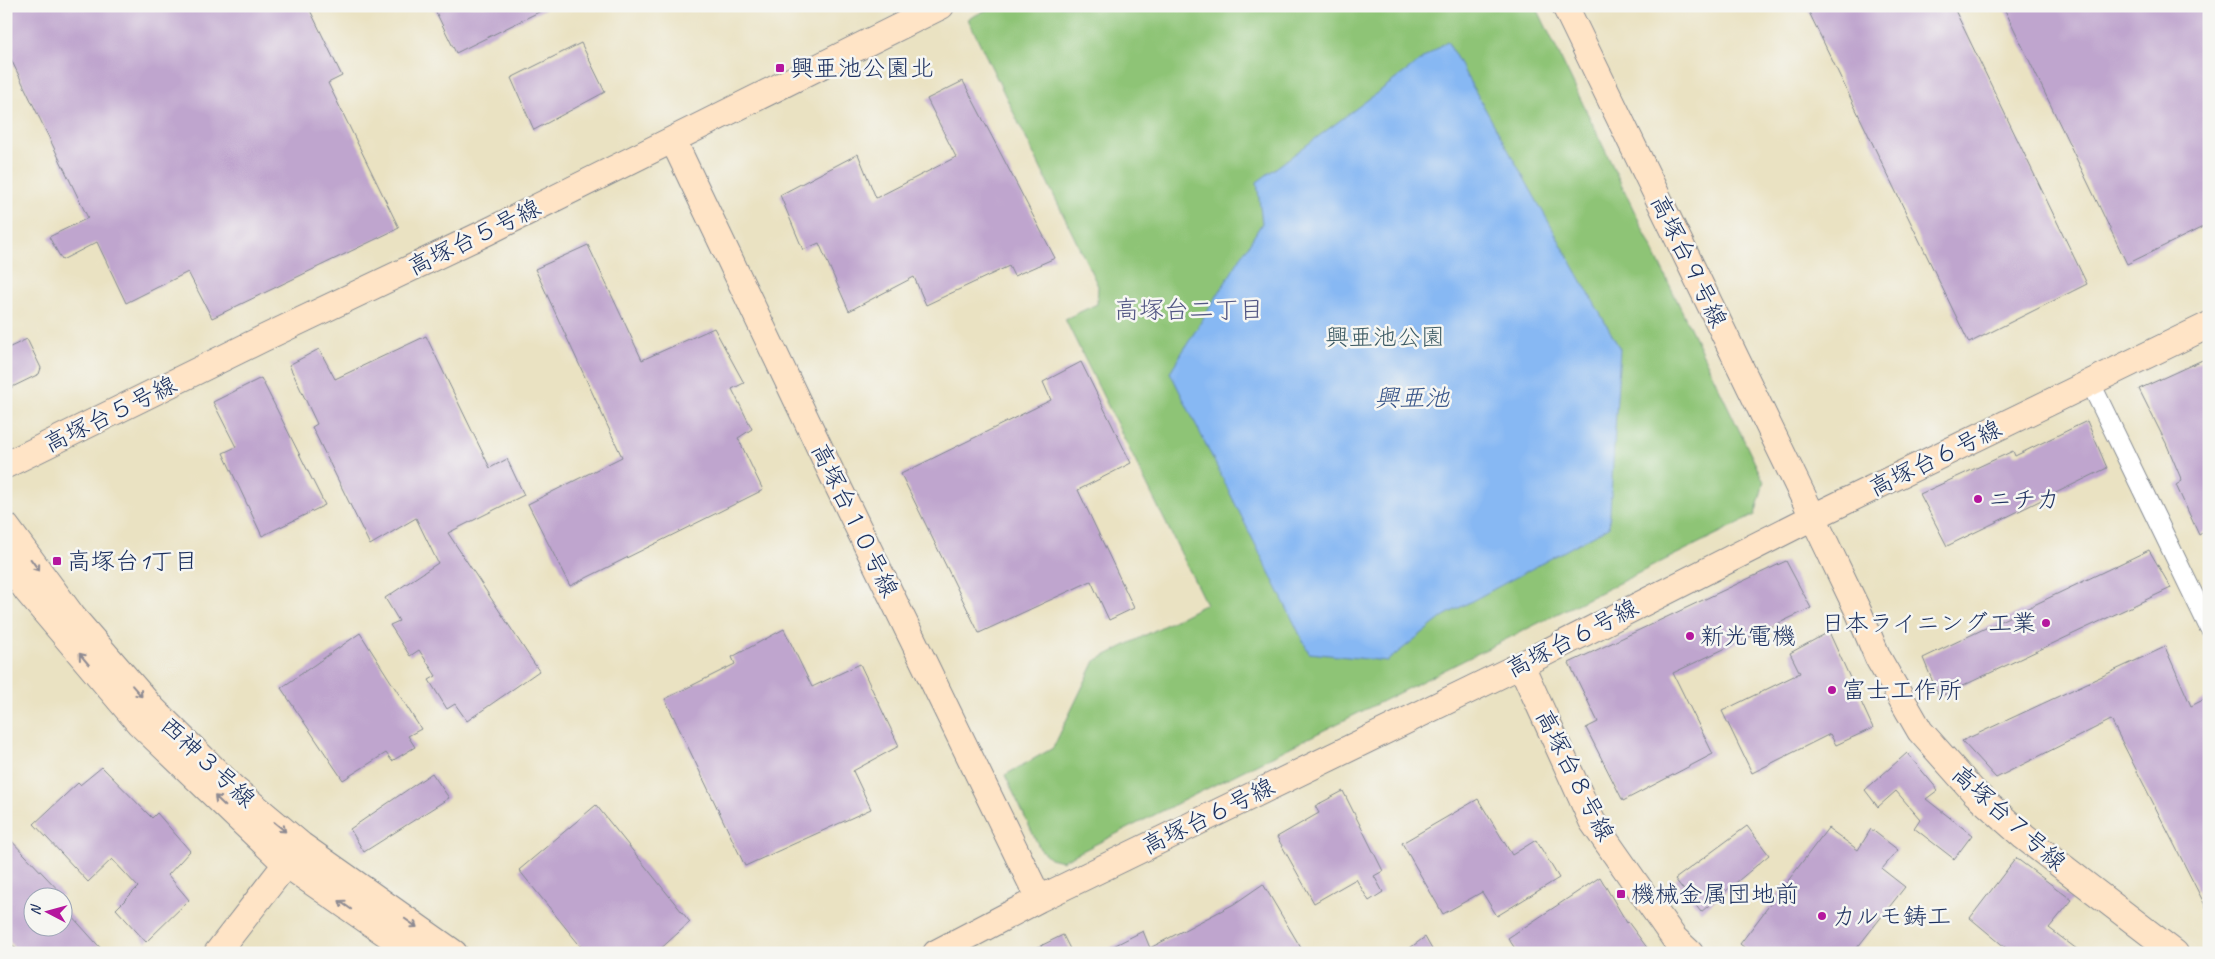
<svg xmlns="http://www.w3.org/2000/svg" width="2215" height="959" font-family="Caveat,'Klee One',sans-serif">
	<rect width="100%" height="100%" fill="#f6f6f2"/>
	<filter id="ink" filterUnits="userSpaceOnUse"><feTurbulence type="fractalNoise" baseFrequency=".02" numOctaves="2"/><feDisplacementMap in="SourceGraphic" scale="10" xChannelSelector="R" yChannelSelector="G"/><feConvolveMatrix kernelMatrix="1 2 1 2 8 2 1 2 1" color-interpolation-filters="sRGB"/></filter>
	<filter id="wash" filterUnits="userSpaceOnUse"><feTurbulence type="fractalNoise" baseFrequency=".0096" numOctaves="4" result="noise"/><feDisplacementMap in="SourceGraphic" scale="20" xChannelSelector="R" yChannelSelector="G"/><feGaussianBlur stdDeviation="1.12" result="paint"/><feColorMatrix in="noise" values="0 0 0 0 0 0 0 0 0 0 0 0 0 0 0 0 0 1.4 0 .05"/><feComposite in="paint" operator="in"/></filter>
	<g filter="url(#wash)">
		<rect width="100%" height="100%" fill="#eae2c2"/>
		<path fill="#8ec476" stroke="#547a6a" d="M994 6H1536L1764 482 1755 515 1062 861 1050 858 1040 849 1005 775 1053 748 1095 661 1206 604 1065 319 1097 304 1098 286 968 19Z"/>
		<path fill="#87b8f3" stroke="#5174a8" d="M1447 41 1620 349 1609 527 1444 616 1387 661 1309 653 1170 372 1262 223 1257 182Z"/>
		<g id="blocks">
			<path fill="#bfa5ce" d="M6 6H308L342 76 328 83 399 228 212 318 188 272 126 303 97 242 62 260 49 237 88 218 6 49Z
				M433 6H551L456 53Z
				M1806 6H1953L2087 284 1969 343Z
				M2003 6H2209V224L2127 264Z
				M581 43 605 92 534 130 511 78Z
				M963 81 1055 258 1014 276 1009 266 926 305 914 277 849 311 819 243 803 250 780 195 858 154 876 198 956 157 927 99Z
				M588 245 642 360 714 328 744 383 732 389 752 429 738 438 763 490 570 586 528 504 622 457 535 269Z
				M426 336 490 468 507 459 524 495 448 533 539 671 467 721 455 704 447 709 429 680 436 676 419 650 410 656 390 625 399 621 385 598 438 563 416 518 370 545 312 427 317 424 289 365 319 349 335 379Z
				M27 339 41 368 39 374 6 390V349Z
				M2209 357V529L2199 535 2176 485 2182 481 2166 443 2139 389Z
				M1081 362 1131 463 1078 490 1134 608 1109 620 1091 581 979 633 901 474 1051 400 1043 382Z
				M261 378 325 505 262 536 223 453 236 447 213 402Z
				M2087 421 2107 468 1947 546 1920 494 2013 451 2015 456Z
				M2149 550 2171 588 1939 697 1923 658Z
				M1786 561 1811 608 1673 673 1713 754 1623 801 1586 728 1598 722 1569 663Z
				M784 629 812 687 860 664 899 746 853 771 871 809 745 866 665 699 735 664 732 657Z
				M1829 632 1873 728 1836 745 1830 734 1752 773 1722 711 1800 673 1790 653Z
				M360 633 421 729 408 736 415 747 392 761 386 753 343 780 281 688Z
				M2165 647 2191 706 2209 697V913L2111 720 1996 778 1962 741Z
				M1907 753 1938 790 1926 799 1972 835 1954 859 1914 828 1920 819 1896 791 1878 807 1865 790Z
				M102 767 152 818 157 813 190 851 168 875 189 900 146 942 116 909 138 887 112 859 88 882 34 824 78 783 80 785Z
				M432 773 449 798 364 852 350 829Z
				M1343 791 1383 871 1374 876 1383 892 1369 901 1356 879 1314 903 1277 837 1319 813 1315 806Z
				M1478 799 1512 855 1536 840 1559 878 1497 916 1482 892 1443 914 1402 843Z
				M596 805 690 922 656 953H586L519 870Z
				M1747 826 1769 855 1701 912 1675 879Z
				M1828 828 1858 850 1871 829 1898 850 1882 869 1905 887 1853 953H1751L1740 944Z
				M6 835 64 896H32V926H62V905L105 953H20L6 938Z
				M2016 858 2072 900 2049 928 2082 953H2012L1970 918Z
				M1600 877 1627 923 1628 922 1651 953H1518L1508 938Z
				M1263 884 1304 953H1100L1143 931 1150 948 1234 904Z
				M1063 935 1072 953H1026Z
				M1425 937 1434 953H1403Z"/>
		</g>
	</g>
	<g filter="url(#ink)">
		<use href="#blocks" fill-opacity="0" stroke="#828890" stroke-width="1"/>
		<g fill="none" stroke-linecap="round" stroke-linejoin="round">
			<g stroke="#828890" stroke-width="21">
				<path id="street" d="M2091 384 2209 627"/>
			</g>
			<g stroke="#828890" stroke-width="28">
				<path id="secondary" d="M1565 6 1813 517 1859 613 1878 658 1920 731 1975 793 2024 837 2175 953
					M673 140 833 476 1039 899
					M6 465 262 339 487 232 941 6
					M6 526 73 617 152 708 233 788 301 845 454 953
					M6 561 27 591 139 723 286 864 414 953
					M1521 665 1592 821 1674 938 1690 953
					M217 953 296 851
					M936 953 1039 899 1521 665 1813 517 2209 325"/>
			</g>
			<use href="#street" stroke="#fff" stroke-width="19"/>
			<use href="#secondary" stroke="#ffe4c6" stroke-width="26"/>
		</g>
		<defs><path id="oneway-shaft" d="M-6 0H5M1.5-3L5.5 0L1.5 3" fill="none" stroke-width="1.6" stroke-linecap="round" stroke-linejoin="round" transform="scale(1.25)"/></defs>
		<g stroke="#8d8a92">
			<use href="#oneway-shaft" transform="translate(35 565) rotate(54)"/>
			<use href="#oneway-shaft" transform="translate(84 659) rotate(-130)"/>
			<use href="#oneway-shaft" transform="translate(137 691) rotate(49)"/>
			<use href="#oneway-shaft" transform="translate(220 801) rotate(-136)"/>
			<use href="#oneway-shaft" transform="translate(280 827) rotate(40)"/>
			<use href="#oneway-shaft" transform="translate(345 905) rotate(-145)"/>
			<use href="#oneway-shaft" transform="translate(411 923) rotate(35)"/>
		</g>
	</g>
	<g fill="#b5179e" stroke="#f6f6f2" stroke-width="2">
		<rect x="775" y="63" width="10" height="10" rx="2.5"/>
		<circle cx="1978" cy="499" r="5"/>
		<rect x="52" y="556" width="10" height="10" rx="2.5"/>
		<circle cx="2046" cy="623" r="5"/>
		<circle cx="1690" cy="636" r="5"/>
		<circle cx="1832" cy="690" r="5"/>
		<rect x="1616" y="889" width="10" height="10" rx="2.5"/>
		<circle cx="1822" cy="916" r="5"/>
	</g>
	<g text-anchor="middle" stroke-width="5" stroke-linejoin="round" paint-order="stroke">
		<g font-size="24" fill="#1b2f5e" stroke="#f6f6f2" text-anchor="start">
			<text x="790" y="76">興亜池公園北</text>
			<text x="1988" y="507">ニチカ</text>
			<text x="67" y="569">高塚台1丁目</text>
			<text x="2036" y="631" text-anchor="end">日本ライニング工業</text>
			<text x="1700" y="644">新光電機</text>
			<text x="1842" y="698">富士工作所</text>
			<text x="1631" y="902">機械金属団地前</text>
			<text x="1832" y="924">カルモ鋳工</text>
		</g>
		<g font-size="24" fill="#1b2f5e" stroke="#f6f6f2">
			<text transform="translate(474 237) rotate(-26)" y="8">高塚台５号線</text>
			<text transform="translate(1689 261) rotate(64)" y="8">高塚台９号線</text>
			<text transform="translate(110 414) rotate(-26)" y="8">高塚台５号線</text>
			<text transform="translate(1935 458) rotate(-26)" y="8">高塚台６号線</text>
			<text transform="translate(855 520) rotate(64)" y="8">高塚台１０号線</text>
			<text transform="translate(1572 638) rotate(-27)" y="8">高塚台６号線</text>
			<text transform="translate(208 762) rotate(43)" y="8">西神３号線</text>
			<text transform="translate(1575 775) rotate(63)" y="8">高塚台８号線</text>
			<text transform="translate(1208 816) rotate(-26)" y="8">高塚台６号線</text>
			<text transform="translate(2009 818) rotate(42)" y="8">高塚台７号線</text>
		</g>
		<g font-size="24" fill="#3e5c65" stroke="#f6f6f2">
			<text x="1385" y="345">興亜池公園</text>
		</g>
		<g font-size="25" fill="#545885" stroke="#f6f6f2">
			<text x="1189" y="318">高塚台二丁目</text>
		</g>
		<g font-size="25" font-style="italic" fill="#3b588b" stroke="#f6f6f2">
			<text x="1412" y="406">興亜池</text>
		</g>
	</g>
	<rect width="2215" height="959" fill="none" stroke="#f6f6f2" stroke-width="25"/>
	<g transform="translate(48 912) rotate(276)"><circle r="24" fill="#f6f6f2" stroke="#9ea6b7"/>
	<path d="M0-4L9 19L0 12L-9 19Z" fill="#b5179e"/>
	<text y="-8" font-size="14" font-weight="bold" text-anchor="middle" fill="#1b2f5e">N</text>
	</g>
</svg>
